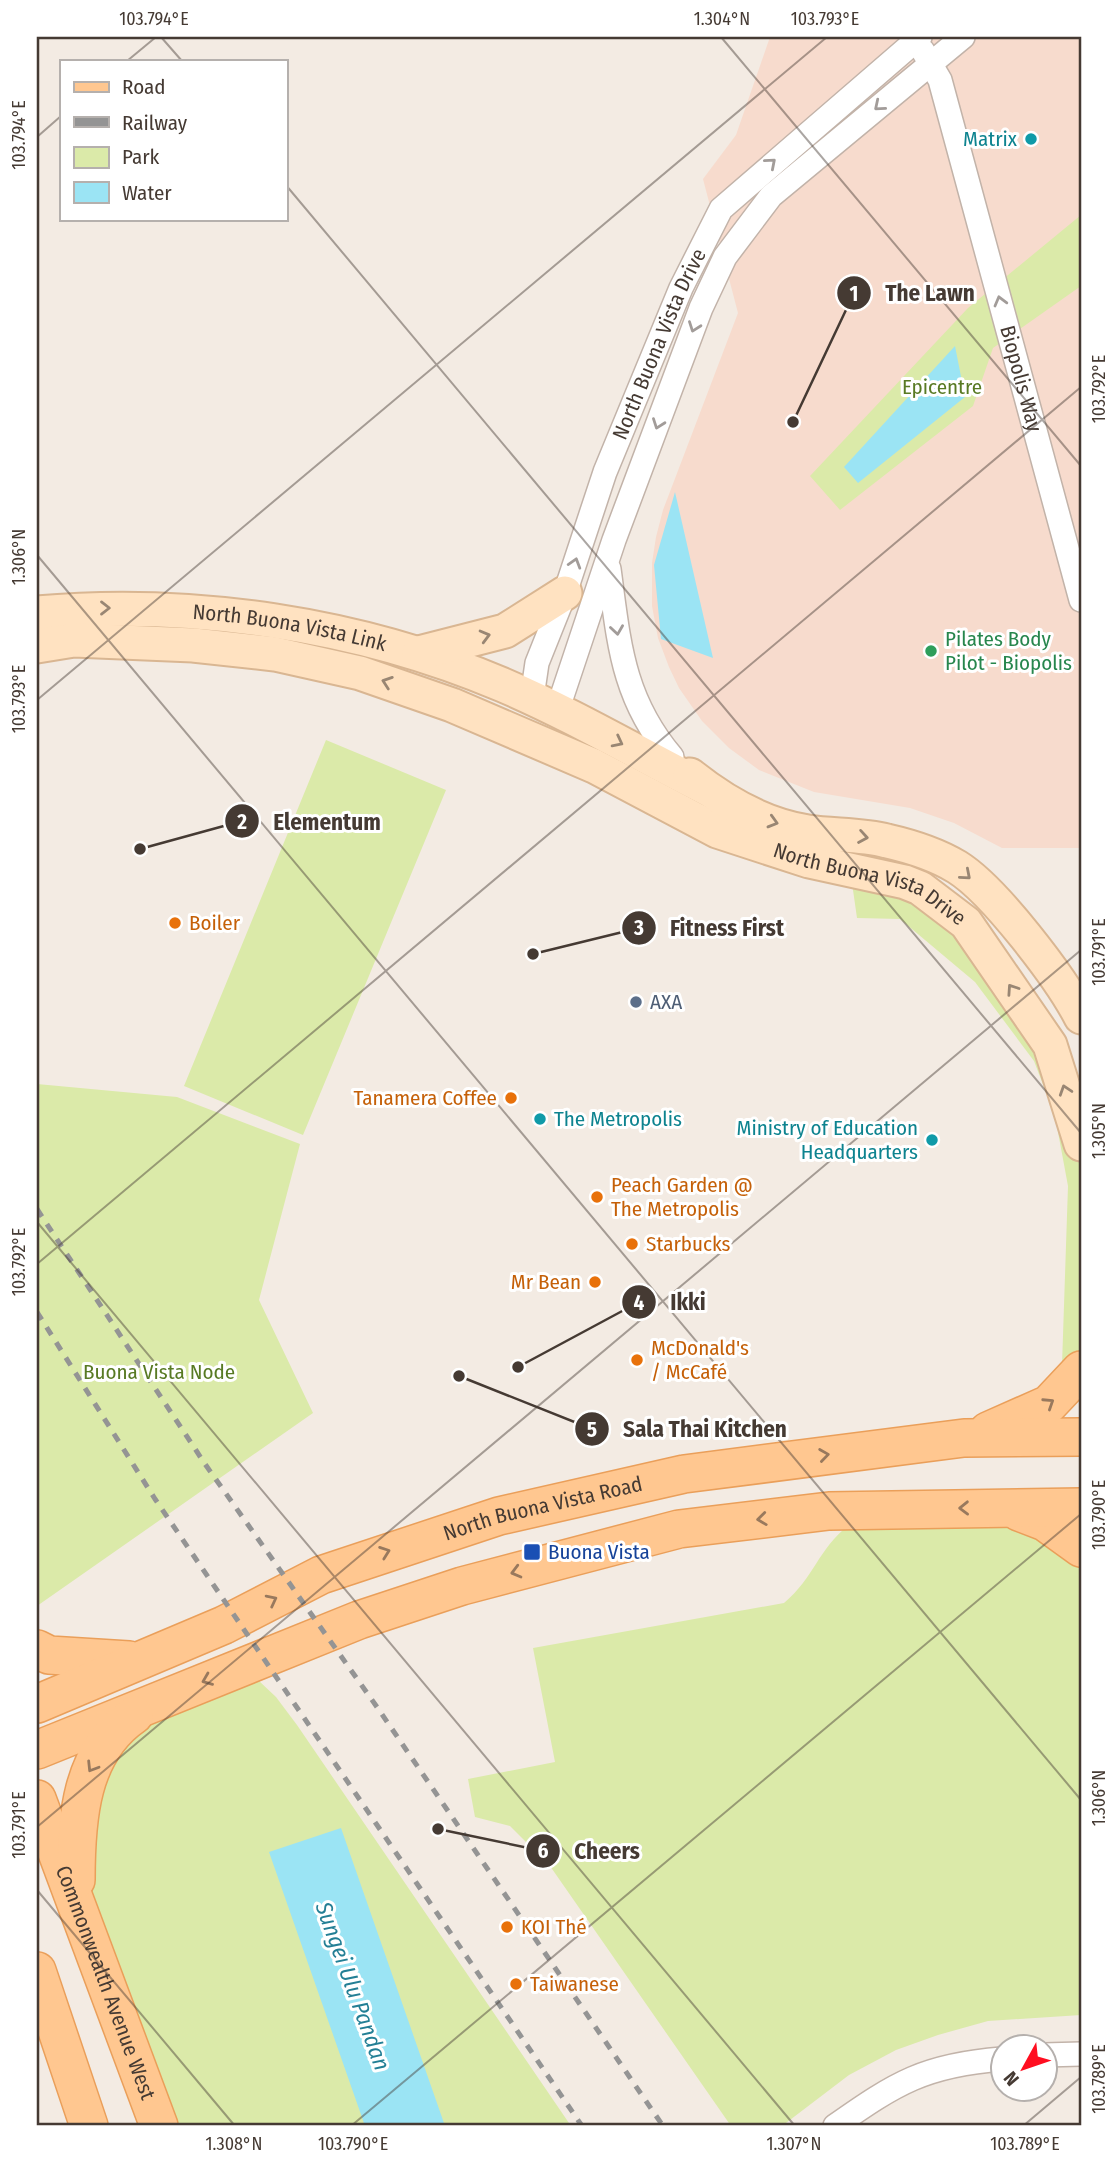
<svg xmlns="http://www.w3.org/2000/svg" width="1118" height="2163" font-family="'Fira Sans Condensed',sans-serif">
	<rect width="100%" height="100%" fill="#f3ebe3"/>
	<path fill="#f7dbcd" d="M770 37H1081V848H1002L954 823 910 808 814 792 759 770 729 748 702 721 679 688 669 667 658 638 652 606V563L656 537 663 510 738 313 703 179 736 135Z"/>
	<path fill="#dbeaa9" d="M1081 215V286L993 348 973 406 840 510 810 476 968 308Z
		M326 740 446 790 303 1135 184 1086Z
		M847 848 886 859 907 870 988 955 1081 1146V1370L1061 1395 1068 1186 1055 1116 1034 1061 975 982 900 919 857 918Z
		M37 1084 177 1097 300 1144 259 1300 313 1413 37 1606Z
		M1004 1518 1081 1563V2015L988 2021 938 2035 896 2050 849 2075 782 2126H731L550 1866 510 1826 475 1817 468 1779 555 1762 533 1648 784 1603C814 1578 818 1549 849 1525Z
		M240 1663 276 1697 297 1725 571 2126H159L119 2025 76 1828 119 1725Z"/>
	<path fill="#9be4f4" d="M955 346 965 397 858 483 844 467Z
		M675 492 713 658 661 639 654 565Z
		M341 1828 445 2126H365L269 1852Z"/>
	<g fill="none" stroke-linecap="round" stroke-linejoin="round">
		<g stroke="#c2b3a9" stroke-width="26">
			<g id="street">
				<path id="s1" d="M923 51 940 80 1081 600"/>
				<path d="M609 569C619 642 622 698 672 757"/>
				<path id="s2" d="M532 697 537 663 565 593 605 472 681 288 721 209 920 37"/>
				<path d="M557 711 614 540 701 308 725 257 771 196 963 37"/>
				<path d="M1044 2055 1081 2054"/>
				<path d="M835 2126C896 2083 925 2065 1002 2059"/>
			</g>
		</g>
		<g stroke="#d9b692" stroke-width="37">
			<g id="secondary">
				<path id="s3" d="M37 613C192 599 359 624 503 685 573 715 639 754 706 788"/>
				<path id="s4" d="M37 646 74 640 193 645 275 654 360 673 452 705 594 766 717 831 809 861 905 882 920 888 966 923 1050 1045 1081 1144"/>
				<path d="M419 653 505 631 565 593"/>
				<path d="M690 775C725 803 763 825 808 832 834 836 861 834 887 841 909 846 937 855 957 867 994 890 1061 978 1081 1017"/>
			</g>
		</g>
		<g stroke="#ea9f5a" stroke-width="40">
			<g id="primary">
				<path d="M988 1431 1049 1404 1081 1370"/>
				<path d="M1019 1512 1045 1522 1081 1548"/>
				<path d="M37 1649 49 1655 129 1660"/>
				<path id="s5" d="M37 1704 224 1625 321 1575 499 1516 684 1474 964 1438 1081 1437"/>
				<path d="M37 1750 359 1620 462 1586 679 1529 829 1511 1081 1507"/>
				<path id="s6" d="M37 1799 159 2126"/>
				<path d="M76 1880C76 1820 80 1752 134 1715"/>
				<path d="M37 1971 89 2126"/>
			</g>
		</g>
		<use href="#street" stroke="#fff" stroke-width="23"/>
		<use href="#secondary" stroke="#ffe2c1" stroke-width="33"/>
		<use href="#primary" stroke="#ffc790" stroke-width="37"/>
		<path stroke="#949494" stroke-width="5" stroke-dasharray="9 9" stroke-linecap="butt" d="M37 1209 205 1464 377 1707 663 2126
			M37 1312 155 1499 582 2126"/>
	</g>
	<defs><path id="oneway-chevron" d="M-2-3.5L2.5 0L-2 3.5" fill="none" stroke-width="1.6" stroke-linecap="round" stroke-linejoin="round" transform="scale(1.75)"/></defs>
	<g stroke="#a29c99">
		<use href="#oneway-chevron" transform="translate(879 106) rotate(140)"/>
		<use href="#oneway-chevron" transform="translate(771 163) rotate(-41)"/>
		<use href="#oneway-chevron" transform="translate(1000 301) rotate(-105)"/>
		<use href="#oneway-chevron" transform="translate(694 327) rotate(110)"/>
		<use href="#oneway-chevron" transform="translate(658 424) rotate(110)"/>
		<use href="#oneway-chevron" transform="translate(575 563) rotate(-73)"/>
		<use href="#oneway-chevron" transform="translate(617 630) rotate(82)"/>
	</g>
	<g stroke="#998673">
		<use href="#oneway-chevron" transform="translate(105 608)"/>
		<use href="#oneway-chevron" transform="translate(485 636) rotate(-15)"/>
		<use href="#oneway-chevron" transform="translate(387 682) rotate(-161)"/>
		<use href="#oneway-chevron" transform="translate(618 742) rotate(27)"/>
		<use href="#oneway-chevron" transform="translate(773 822) rotate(16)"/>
		<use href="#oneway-chevron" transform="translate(863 837) rotate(10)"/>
		<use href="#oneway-chevron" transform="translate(966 875) rotate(41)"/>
		<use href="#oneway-chevron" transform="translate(1012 989) rotate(-124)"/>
		<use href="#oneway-chevron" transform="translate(1065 1090) rotate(-108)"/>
	</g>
	<g stroke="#99795d">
		<use href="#oneway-chevron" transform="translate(1049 1403) rotate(-33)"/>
		<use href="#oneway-chevron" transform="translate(824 1455) rotate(-8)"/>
		<use href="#oneway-chevron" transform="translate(964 1508) rotate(179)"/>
		<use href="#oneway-chevron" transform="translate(762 1519) rotate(173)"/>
		<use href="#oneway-chevron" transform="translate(385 1552) rotate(-20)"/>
		<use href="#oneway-chevron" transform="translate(516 1572) rotate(165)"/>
		<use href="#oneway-chevron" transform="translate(272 1600) rotate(-27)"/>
		<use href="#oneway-chevron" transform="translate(207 1680) rotate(158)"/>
		<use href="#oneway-chevron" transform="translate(92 1767) rotate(122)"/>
	</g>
	<path fill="none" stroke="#453a33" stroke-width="2" stroke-opacity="0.45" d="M161 37 182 61M721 37 1081 466M127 61 156 37M37 137 61 116M285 184 1081 1133M37 555 1081 1800M37 700 827 37M37 1222 795 2126M37 1264 1081 387M37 1827 1081 950M37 1890 235 2126M351 2126 1081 1514M1023 2126 1081 2077"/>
	<g fill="#0f9aa8" stroke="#fff" stroke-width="2.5">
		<circle cx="1031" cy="139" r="7"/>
		<circle cx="540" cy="1119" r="7"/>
		<circle cx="932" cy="1140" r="7"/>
	</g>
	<circle fill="#2e9e5b" stroke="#fff" stroke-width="2.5" cx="931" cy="651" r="7"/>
	<g fill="#e8710a" stroke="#fff" stroke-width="2.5">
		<circle cx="175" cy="923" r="7"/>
		<circle cx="511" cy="1098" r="7"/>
		<circle cx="597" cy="1197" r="7"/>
		<circle cx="632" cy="1244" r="7"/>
		<circle cx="595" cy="1282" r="7"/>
		<circle cx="637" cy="1360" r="7"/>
		<circle cx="507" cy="1927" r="7"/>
		<circle cx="516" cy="1984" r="7"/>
	</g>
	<circle fill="#5c6f8a" stroke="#fff" stroke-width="2.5" cx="636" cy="1002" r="7"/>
	<rect fill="#1a4fb4" stroke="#fff" stroke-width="2.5" x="523" y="1543" width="18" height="18" rx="3.5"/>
	<g text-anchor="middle" stroke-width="6" stroke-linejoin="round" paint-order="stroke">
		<g font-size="21" fill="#0d838f" stroke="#fff" text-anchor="end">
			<text x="1017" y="146">Matrix</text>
			<text x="554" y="1126" text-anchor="start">The Metropolis</text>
			<text x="918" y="1135">Ministry of Education<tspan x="918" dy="24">Headquarters</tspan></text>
		</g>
		<g font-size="21" fill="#453a33" stroke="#fff">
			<text dy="7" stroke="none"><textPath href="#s2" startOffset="376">North Buona Vista Drive</textPath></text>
			<text dy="7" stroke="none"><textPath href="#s1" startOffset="343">Biopolis Way</textPath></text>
			<text dy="7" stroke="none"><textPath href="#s3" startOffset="254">North Buona Vista Link</textPath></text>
			<text dy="7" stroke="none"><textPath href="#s4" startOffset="880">North Buona Vista Drive</textPath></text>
			<text dy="7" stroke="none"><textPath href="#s5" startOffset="544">North Buona Vista Road</textPath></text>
			<text dy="7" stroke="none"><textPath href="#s6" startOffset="196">Commonwealth Avenue West</textPath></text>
		</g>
		<g font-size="21" fill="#587a24" stroke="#fff">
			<text x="942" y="394">Epicentre</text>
			<text x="159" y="1379">Buona Vista Node</text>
		</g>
		<g font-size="21" fill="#27864d" stroke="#fff" text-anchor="start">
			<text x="945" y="646">Pilates Body<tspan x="945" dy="24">Pilot - Biopolis</tspan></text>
		</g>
		<g font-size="21" fill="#c56008" stroke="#fff" text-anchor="start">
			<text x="189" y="930">Boiler</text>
			<text x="497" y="1105" text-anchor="end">Tanamera Coffee</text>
			<text x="611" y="1192">Peach Garden @<tspan x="611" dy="24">The Metropolis</tspan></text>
			<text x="646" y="1251">Starbucks</text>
			<text x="581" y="1289" text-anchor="end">Mr Bean</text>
			<text x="651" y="1355">McDonald's<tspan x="651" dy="24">/ McCafé</tspan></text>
			<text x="521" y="1934">KOI Thé</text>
			<text x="530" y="1991">Taiwanese</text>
		</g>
		<g font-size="21" fill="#4e5e75" stroke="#fff" text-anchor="start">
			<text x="650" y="1009">AXA</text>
		</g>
		<g font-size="21" fill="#164399" stroke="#fff" text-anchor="start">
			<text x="548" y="1559">Buona Vista</text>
		</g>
		<g font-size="23" font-style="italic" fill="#237f95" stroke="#fff">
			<text transform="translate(353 1986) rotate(70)" y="8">Sungei Ulu Pandan</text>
		</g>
	</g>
	<path fill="none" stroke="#453a33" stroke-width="2.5" d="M793 422L854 293M140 849L242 821M533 954L639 928M518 1367L639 1302M459 1376L592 1429M438 1829L543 1851"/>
	<g fill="#453a33" stroke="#fff" stroke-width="2.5">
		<circle cx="793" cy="422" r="7"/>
		<circle cx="140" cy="849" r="7"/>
		<circle cx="533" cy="954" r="7"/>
		<circle cx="518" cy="1367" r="7"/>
		<circle cx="459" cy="1376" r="7"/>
		<circle cx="438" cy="1829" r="7"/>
		<circle cx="854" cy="293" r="18"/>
		<circle cx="242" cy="821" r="18"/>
		<circle cx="639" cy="928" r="18"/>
		<circle cx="639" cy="1302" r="18"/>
		<circle cx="592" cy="1429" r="18"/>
		<circle cx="543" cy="1851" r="18"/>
	</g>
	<g font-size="21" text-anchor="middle" font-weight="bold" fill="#fff">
		<text x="854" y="301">1</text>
		<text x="242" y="829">2</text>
		<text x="639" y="935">3</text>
		<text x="639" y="1310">4</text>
		<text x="592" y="1437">5</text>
		<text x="543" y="1858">6</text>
	</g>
	<g font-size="23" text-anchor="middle" font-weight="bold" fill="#453a33" stroke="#fff" stroke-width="6" stroke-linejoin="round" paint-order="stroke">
		<text x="930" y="301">The Lawn</text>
		<text x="327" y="830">Elementum</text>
		<text x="727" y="936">Fitness First</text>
		<text x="688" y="1310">Ikki</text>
		<text x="705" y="1437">Sala Thai Kitchen</text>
		<text x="607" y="1859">Cheers</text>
	</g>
	<rect width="1118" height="2163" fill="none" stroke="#ffffff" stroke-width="77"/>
	<rect x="60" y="60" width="228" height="161" fill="#ffffff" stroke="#b5b0ad" stroke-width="2"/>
	<rect x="74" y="82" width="35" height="10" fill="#ffc790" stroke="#b5b0ad" stroke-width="2"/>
	<text x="122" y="94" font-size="21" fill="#453a33">Road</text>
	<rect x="74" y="117" width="35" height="10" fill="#949494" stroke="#b5b0ad" stroke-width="2"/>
	<text x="122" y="130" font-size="21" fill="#453a33">Railway</text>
	<rect x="74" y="147" width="35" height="21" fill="#dbeaa9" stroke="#b5b0ad" stroke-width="2"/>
	<text x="122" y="164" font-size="21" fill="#453a33">Park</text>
	<rect x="74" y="182" width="35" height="21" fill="#9be4f4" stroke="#b5b0ad" stroke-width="2"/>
	<text x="122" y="200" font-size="21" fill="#453a33">Water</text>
	<g transform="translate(1024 2068) rotate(230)"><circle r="33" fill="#ffffff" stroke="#b5b0ad" stroke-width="2"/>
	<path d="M0-5L12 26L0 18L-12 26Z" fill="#ff0e20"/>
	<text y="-10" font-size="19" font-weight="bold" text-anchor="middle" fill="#453a33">N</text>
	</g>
	<rect x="38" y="38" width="1042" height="2086" fill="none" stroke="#453a33" stroke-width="2.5"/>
	<g font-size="18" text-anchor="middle" fill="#453a33">
		<text x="154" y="25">103.794°E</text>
		<text x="722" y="25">1.304°N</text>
		<text x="825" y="25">103.793°E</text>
		<text transform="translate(19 135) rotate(-90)" y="6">103.794°E</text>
		<text transform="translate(1099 389) rotate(-90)" y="6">103.792°E</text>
		<text transform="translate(19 557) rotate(-90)" y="6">1.306°N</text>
		<text transform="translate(19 699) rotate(-90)" y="6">103.793°E</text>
		<text transform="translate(1099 952) rotate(-90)" y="6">103.791°E</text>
		<text transform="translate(1099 1131) rotate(-90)" y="6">1.305°N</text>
		<text transform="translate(19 1262) rotate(-90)" y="6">103.792°E</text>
		<text transform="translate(1099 1515) rotate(-90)" y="6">103.790°E</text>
		<text transform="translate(1099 1798) rotate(-90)" y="6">1.306°N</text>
		<text transform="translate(19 1825) rotate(-90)" y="6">103.791°E</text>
		<text transform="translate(1099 2079) rotate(-90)" y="6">103.789°E</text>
		<text x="234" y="2150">1.308°N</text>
		<text x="353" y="2150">103.790°E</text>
		<text x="794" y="2150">1.307°N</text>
		<text x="1025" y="2150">103.789°E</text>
	</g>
</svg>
